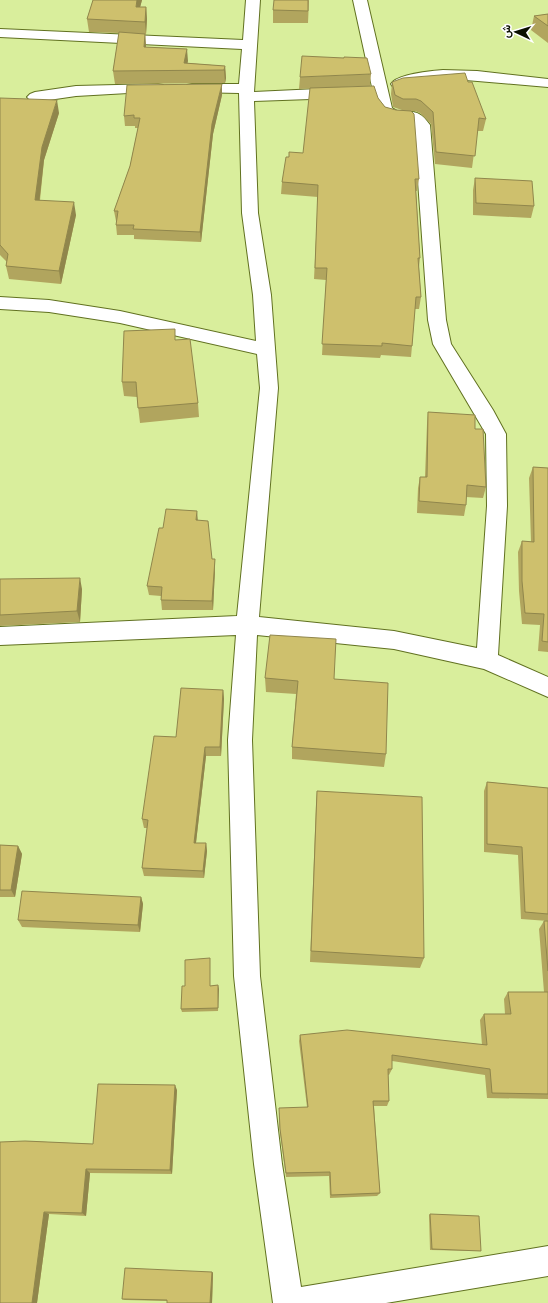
<svg xmlns="http://www.w3.org/2000/svg" width="548" height="1303" font-family="'Work Sans',Vazirmatn,sans-serif">
	<rect width="100%" height="100%" fill="#d9ee9c"/>
	<g fill="none" stroke-linecap="round" stroke-linejoin="round">
		<g stroke="#617120" stroke-width="2">
			<path id="minor" d="M246 0H260L254 92 339 88 344 90 347 93 344 96 339 98 254 101 258 213 271 295 278 388 259 617 394 631 477 648 487 506 486 434 433 344 428 320 414 125 410 121C397 121 385 121 377 110L353 0H367L392 108C407 119 414 102 430 125L446 320 451 344 493 410 506 434 507 506 498 655 548 677V697L484 669 394 649 257 635 252 740 260 976 282 1164 301 1287 548 1246V1276L386 1303H273L254 1164 234 976 228 740 236 635 0 645V627L237 616 260 388 257 354 120 323 49 312 0 309V297L49 300 120 311 256 341 253 295 242 213 239 93 192 92 187 91 185 88 187 85 192 84H239L242 49 0 37V29L243 40Z
				M443 70 477 71 548 79V87L454 79 421 82 398 88 393 87 391 84C397 74 431 71 443 70Z
				M158 84 163 85 165 88 163 91 76 96 35 102 30 100 27 97 30 94 35 92 76 86Z"/>
		</g>
		<use href="#minor" fill="#fff" fill-rule="evenodd"/>
	</g>
	<path fill="#b1a55e" d="M93 0H142L140 7H146L147 19 146 34H145L146 47 187 49V63L225 66 226 78 225 83 115 84 113 71 119 33 89 32 87 19Z
		M309 0 308 23H273V10Z
		M548 14V43L531 30 534 16Z
		M371 74 370 86 299 89 300 77Z
		M392 82H468L486 119 483 131H477L472 168 435 164 431 124 420 113 415 111H411L419 179 417 191H416L420 258 419 267 421 297 419 309H415L412 346 411 357 381 355 380 358 322 355 326 280 314 279 318 197 281 194 282 182 289 157 303 153 378 98 385 107 396 110H402L393 107 391 94Z
		M222 95 213 134 201 242 134 239V235H117L116 225 117 221H116L114 211 130 166 138 128H135V126H125L124 116Z
		M0 98 59 113 44 160 40 200 76 215 61 284 9 279 6 266 7 262 0 255Z
		M475 178 534 206 531 218 473 215V190Z
		M176 340 198 403 199 417 140 423 137 397 124 396 122 382Z
		M428 412 475 429 486 487 483 498 466 497V505L464 516 417 513 418 488 420 477H425L427 424Z
		M533 467 548 468V652L538 651 540 625 522 624 519 591 518 552 522 541 531 542 529 478Z
		M198 520 212 559H215V569L213 610H162L161 600V596L149 595 147 586 163 528Z
		M0 579 82 589 80 622 0 626Z
		M265 678 334 679 386 754 384 767 292 759V747L296 694 266 692Z
		M223 690 224 699 221 756H206L196 843H206L207 851 204 878 144 876 142 868 147 828H144L142 819 176 737Z
		M487 782 548 788V921L521 919 518 855 484 852V791Z
		M317 791 424 958 420 968 310 962 316 805Z
		M0 845 18 846 22 854 15 897H0Z
		M141 897 143 904 140 932 22 927 18 920Z
		M544 921H548V1099L487 1098 485 1075 392 1061V1069L389 1075H388L389 1101 387 1106H374L380 1193 377 1196 330 1198 329 1176 286 1177 280 1133 279 1113 307 1107 299 1041 300 1035 482 1045 480 1020 484 1014H505L504 999 508 992H544L539 929Z
		M210 962V986L218 985V1011L182 1012 181 1009 185 986Z
		M177 1090 172 1174 90 1173 86 1216 49 1214 37 1303H0L25 1141 93 1144Z
		M430 1214 481 1251H479L430 1250 429 1215Z
		M212 1272 213 1273 212 1303H167V1301L125 1300 122 1299Z"/>
	<path fill="#90864c" d="M137 0H142L137 19 136 7Z
		M146 7 147 19 146 34 145 22Z
		M145 34 146 46 145 59 144 47Z
		M187 49 188 61 186 71 184 63Z
		M225 66 226 78 225 83 224 70Z
		M222 84V95L213 134 201 242 200 232 212 124Z
		M57 100 59 113 44 160 38 213 35 200 42 147Z
		M74 202 76 215 61 284 59 271Z
		M197 511 198 522 196 520Z
		M215 559V569L213 610 212 601Z
		M80 578 82 589 80 622 77 611Z
		M223 690 224 699 221 756 220 747Z
		M205 747 206 756 195 851 194 843Z
		M206 843 207 851 204 878 203 871Z
		M18 846 22 854 15 897 11 890Z
		M141 897 143 904 140 932 138 925Z
		M218 985 219 989 218 1011Z
		M175 1085 177 1090 172 1174 170 1170Z
		M86 1169 90 1173 86 1216 82 1213Z
		M44 1212 49 1214 37 1303H32Z
		M212 1272 213 1273 212 1303H210Z"/>
	<path fill="#cec06d" stroke="#90864c" d="M93 0H137L136 7H146L145 22 87 19Z
		M274 0H308V11L273 10Z
		M548 14V26L534 16Z
		M119 32 145 34 144 47 187 49 184 63 225 66 224 70 113 71Z
		M302 56 344 58V57L367 58 371 74 300 77Z
		M465 73 468 82H472L486 119 479 118 475 156 436 152 433 112 421 101 416 99H403L395 95 392 82 403 78Z
		M222 84 212 124 200 232 133 229 134 225H116L118 211H114L130 166 140 118H134V115L124 116 127 85Z
		M374 86 378 98 385 107 396 110 411 111 414 114 419 179H415L420 258H418L421 297H416L412 346 382 343V346L322 344 327 268H315L318 185 282 182 286 157H289V152L303 153 310 88Z
		M0 98 57 100 42 147 35 200 74 202 59 271 6 266 8 254 0 245Z
		M475 178 532 181 534 206 476 203Z
		M175 329V340L190 339 198 403 138 408 136 382H122L124 331Z
		M428 412 475 415V429H483L486 487 467 485 466 505 419 501 420 477H427Z
		M533 467 548 468V642L542 641 544 614 525 613 522 581V541L534 542Z
		M166 509 197 511 196 520 208 521 212 559H215L212 601 161 600 162 587 147 586 159 528H163Z
		M80 578 77 611 0 615V579Z
		M270 635 336 639 334 679 388 683 386 754 292 747 298 681 265 678Z
		M181 688 223 690 220 747H205L194 843H206L203 871 142 868 148 820 142 819 154 736 176 737Z
		M487 782 548 788V914L525 912 522 847 487 844Z
		M317 791 422 797 424 958 311 951Z
		M0 845 18 846 11 890H0Z
		M22 891 141 897 138 925 18 920Z
		M544 921H548V971Z
		M210 958V986L218 985V1008L181 1009 182 986H185V960Z
		M508 992H548V1094L492 1093 490 1069 392 1055V1069H388L389 1101H373L380 1193 331 1195 330 1172 286 1173 280 1129 279 1108 308 1107 300 1035 347 1030 487 1045 484 1014H511Z
		M98 1084 175 1085 170 1170 86 1169 82 1213 44 1212 32 1303H0V1142L25 1141 93 1144Z
		M430 1214 479 1216 481 1251 432 1249Z
		M125 1268 212 1272 210 1303H167V1300L122 1299Z"/>
	<g transform="translate(516 32) rotate(274)" stroke="#ffffff" stroke-width="3" paint-order="stroke">
	<path d="M0-3L7 15L0 10L-7 15Z" fill="#0b1000"/>
	<text y="-6" font-size="11" font-weight="bold" text-anchor="middle" fill="#0b1000">ش</text>
	</g>
</svg>
